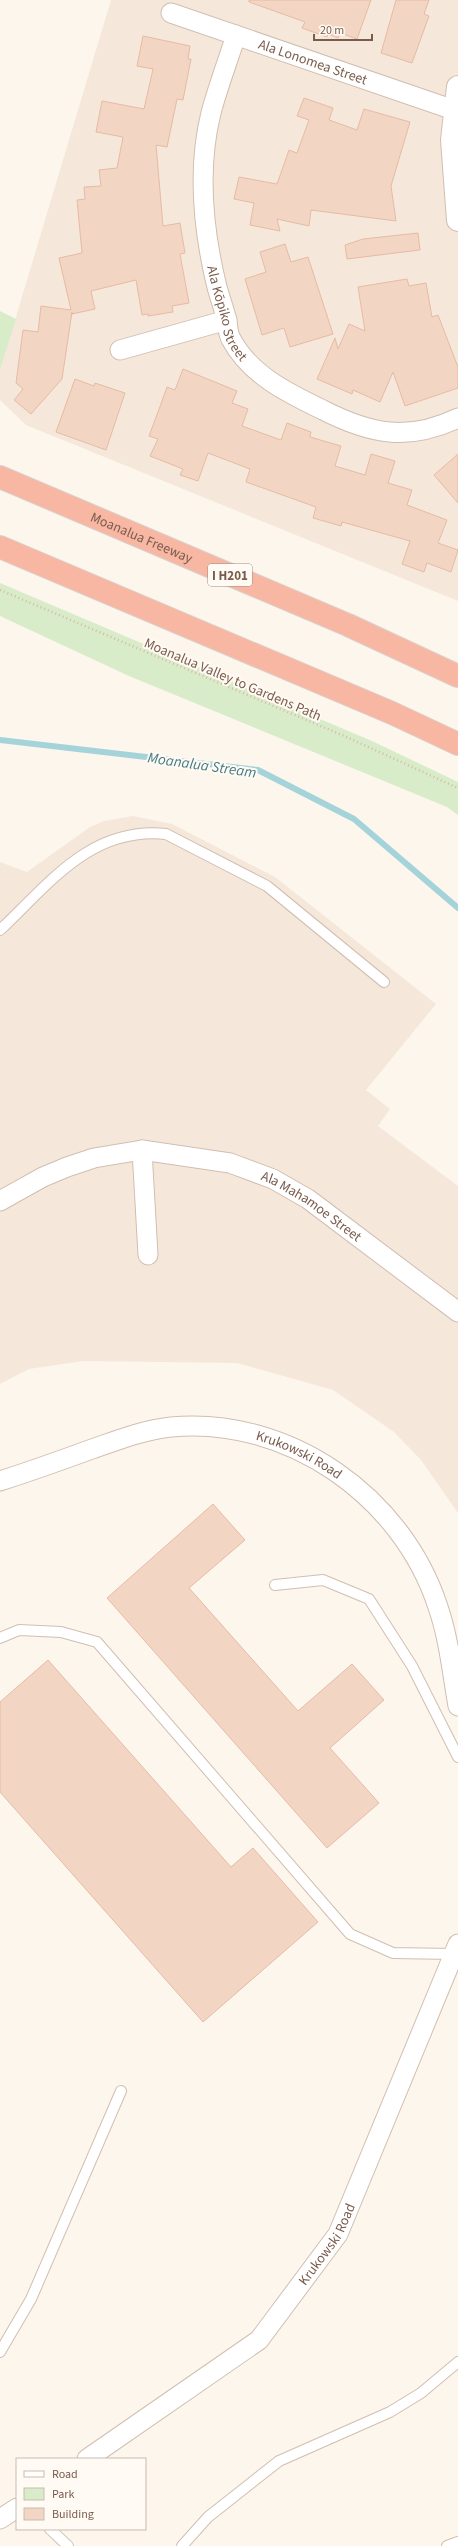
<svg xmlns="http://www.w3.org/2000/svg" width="458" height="2546" font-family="'Source Sans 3',sans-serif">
	<rect width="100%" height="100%" fill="#fdf6ec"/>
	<path fill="#f5e8da" d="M111 0H458V601L26 425 0 400V370Z
		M133 816 172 824 275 877 436 1004 366 1090 390 1109 378 1126 458 1186V1513L421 1460 394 1432 333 1390 237 1363 83 1361 29 1369 0 1384V862L27 872 90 827 104 821Z"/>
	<path fill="#d8ecc9" d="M0 311 16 319 0 370Z
		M0 583 372 741 458 782V815L447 807 129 676 0 616Z"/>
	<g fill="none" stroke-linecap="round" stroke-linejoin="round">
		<path stroke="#a5d3da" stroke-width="6" d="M0 740 258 770 354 819 458 908"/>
	</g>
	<path fill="#f3d5c3" stroke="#e6bba3" d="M249 0H371L357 39 340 33 338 38 328 34 327 37 302 28 305 22 249 2Z
		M396 0H429L424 14 429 16 412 63 381 53Z
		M143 36 190 46 188 59H191L183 100 177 99 167 147 156 145 163 226 180 223 185 253 180 254 189 303 172 306 173 312 148 316V314L142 315 136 280 91 291 95 309 72 314V312L62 379 31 414 14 400 23 389 16 383 23 330 38 332 41 306 71 310 59 258 82 253 77 200 85 199 84 187 101 186 99 170 117 168 123 137 96 132 102 101 144 109 153 69 137 66Z
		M304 98 333 108 329 120 357 130 364 109 410 122 391 186 396 221 311 210 309 226 277 219 280 231 250 225 254 203 234 199 239 177 277 184 289 150 297 153 309 120 297 116Z
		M418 233 420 250 347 259 345 245 363 239Z
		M285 244 291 262 308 257 333 334 290 347 284 328 262 335 245 279 266 272 260 252Z
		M407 279 409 286 426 283 432 317 438 315 458 367V388L405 406 393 372 380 402 353 390 352 394 317 379 335 338 338 349 349 324 365 331 358 287Z
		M183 369 237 391 232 403 248 409 242 426 281 440 287 423 311 432 310 437 341 446 335 466 365 475 371 454 395 461 388 483 412 490 407 505 447 520 438 543 458 550 451 572 427 563 424 572 402 564 410 541 342 522 341 526 313 518 316 507 246 482 250 469 208 453 198 481 180 475 183 469 150 456 158 439 149 436 158 412 167 387 175 390Z
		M75 379 94 386 95 383 125 393 106 450 56 432Z
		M458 454V503L434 475Z
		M213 1504 245 1540 189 1588 298 1711 352 1664 384 1700 330 1748 379 1803 327 1848 107 1598Z
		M48 1660 231 1867 253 1848 318 1922 203 2022 0 1792V1702Z"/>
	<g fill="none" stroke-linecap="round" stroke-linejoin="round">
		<g stroke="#d1beb0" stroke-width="12">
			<path id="service" d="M0 930C49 884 91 826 166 834L267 886 384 982
				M275 1585 323 1580 369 1599 412 1666 458 1757
				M0 1638 19 1630 61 1632 97 1642 350 1934 393 1953 454 1954
				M0 2352 31 2299 121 2091
				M50 2529 68 2546
				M182 2546 208 2517 279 2461 390 2412 421 2393 458 2362
				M447 2546 458 2542"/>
		</g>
		<g stroke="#d1beb0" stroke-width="21">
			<g id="minor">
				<path id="s1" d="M171 13 454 110"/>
				<path id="s2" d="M236 35C228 61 218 86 211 113 197 169 203 228 216 283 219 296 224 308 227 321 228 327 228 334 231 339 250 375 288 393 323 410 370 434 408 442 458 418"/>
				<path d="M120 350 227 320"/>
				<path d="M142 1150 148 1255"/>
				<path id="s3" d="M0 1201 43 1177 67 1167 94 1158 142 1150 230 1163 273 1179 308 1199 458 1312"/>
				<path id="s4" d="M0 1481C31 1471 62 1460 92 1449 118 1440 143 1430 171 1427 288 1416 402 1496 438 1607 449 1639 452 1672 458 1706"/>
				<path id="s5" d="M87 2459 259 2340 338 2234 458 1944"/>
				<path d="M0 2519 17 2508"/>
			</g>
		</g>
		<g stroke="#d1beb0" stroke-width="24">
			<path id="tertiary" d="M458 87 452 140 458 220"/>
		</g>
		<g stroke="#dad1cd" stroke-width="24">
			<g id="motorway">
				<path id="s6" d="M0 477 348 625 458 676"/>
				<path d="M0 547 392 713 458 744"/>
			</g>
		</g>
		<path stroke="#d9b8a5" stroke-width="2.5" stroke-dasharray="1 3" stroke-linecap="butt" d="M0 590 342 735 458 788"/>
		<use href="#service" stroke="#fff" stroke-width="10"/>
		<use href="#minor" stroke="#fff" stroke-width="19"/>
		<use href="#tertiary" stroke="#fff" stroke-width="22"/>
		<use href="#motorway" stroke="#f7b7a3" stroke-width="22"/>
	</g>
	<g text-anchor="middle" stroke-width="4" stroke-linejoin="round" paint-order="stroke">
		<rect fill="#fffaf3" stroke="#a28b7f" stroke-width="1" x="208" y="564" width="44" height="22" rx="3"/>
		<g font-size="13" font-weight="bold" fill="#7a5c4d">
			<text x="230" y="580">I H201</text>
		</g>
		<g font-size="14" fill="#7a5c4d" stroke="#fffaf3">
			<text dy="5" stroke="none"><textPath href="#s1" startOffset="150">Ala Lonomea Street</textPath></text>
			<text dy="5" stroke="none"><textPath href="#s2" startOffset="286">Ala Kōpiko Street</textPath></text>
			<text dy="5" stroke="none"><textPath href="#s6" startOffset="154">Moanalua Freeway</textPath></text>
			<text transform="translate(233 679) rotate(23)" y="5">Moanalua Valley to Gardens Path</text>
			<text dy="5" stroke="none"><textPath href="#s3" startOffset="334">Ala Mahamoe Street</textPath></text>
			<text dy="5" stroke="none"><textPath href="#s4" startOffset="313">Krukowski Road</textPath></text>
			<text dy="5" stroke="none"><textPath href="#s5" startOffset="327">Krukowski Road</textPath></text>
		</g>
		<g font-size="15" font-style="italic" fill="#437c86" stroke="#fffaf3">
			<text transform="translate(202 765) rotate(8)" y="5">Moanalua Stream</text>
		</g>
	</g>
	<rect x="16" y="2458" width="130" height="72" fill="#fffaf3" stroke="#cabbb1"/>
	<rect x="24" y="2471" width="20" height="6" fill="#ffffff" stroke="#cabbb1"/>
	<text x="52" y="2478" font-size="12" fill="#7a5c4d">Road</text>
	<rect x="24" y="2488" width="20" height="12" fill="#d8ecc9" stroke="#cabbb1"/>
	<text x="52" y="2498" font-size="12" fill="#7a5c4d">Park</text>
	<rect x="24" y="2508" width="20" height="12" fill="#f3d5c3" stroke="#cabbb1"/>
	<text x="52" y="2518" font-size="12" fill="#7a5c4d">Building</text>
	<path d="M314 34v6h58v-6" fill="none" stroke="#7a5c4d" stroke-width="2"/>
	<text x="320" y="34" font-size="12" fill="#7a5c4d" stroke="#fffaf3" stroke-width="3" paint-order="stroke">20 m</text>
</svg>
